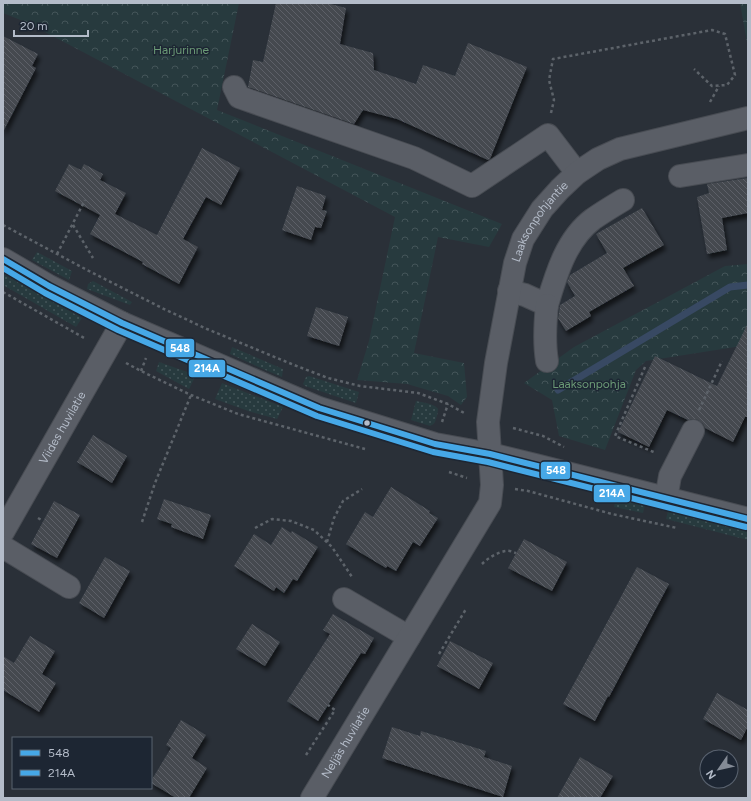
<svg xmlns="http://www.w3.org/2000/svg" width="751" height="801" font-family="Figtree,sans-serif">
	<defs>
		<pattern id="grass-dots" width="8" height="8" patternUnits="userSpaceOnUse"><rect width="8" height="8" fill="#273a3e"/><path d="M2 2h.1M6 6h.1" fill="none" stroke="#445559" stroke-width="1.8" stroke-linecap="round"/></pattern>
		<pattern id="forest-crowns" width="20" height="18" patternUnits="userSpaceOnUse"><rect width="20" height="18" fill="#273a3e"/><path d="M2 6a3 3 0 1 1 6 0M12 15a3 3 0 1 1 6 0" fill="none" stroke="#445559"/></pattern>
		<pattern id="building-back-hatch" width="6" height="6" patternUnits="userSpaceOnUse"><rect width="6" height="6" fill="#444950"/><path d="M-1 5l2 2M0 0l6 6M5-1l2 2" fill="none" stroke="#5d6168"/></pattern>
		<filter id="shadow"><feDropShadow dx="2.5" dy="4.5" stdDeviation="2" flood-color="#0009"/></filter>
	</defs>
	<rect width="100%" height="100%" fill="#2a3038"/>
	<path fill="url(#grass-dots)" d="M37 252 72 271 69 280 32 260Z
		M3 274 82 318 76 327 3 285Z
		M93 281 132 302 130 305 87 289 88 284Z
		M232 347 283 369 282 377 263 369 230 354Z
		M159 362 196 375 189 389 156 371Z
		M309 376 359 392 356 403 305 386 303 384 306 377Z
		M222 383 283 407 277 419 251 412 215 399Z
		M416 401C421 402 436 404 438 409 438 412 437 416 436 419 435 423 434 424 430 426L411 420Z
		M616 497 645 505 643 513 614 507Z
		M668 511 748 532V540L666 519Z"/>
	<path fill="url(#forest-crowns)" d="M3 3H239L217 110 502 224 489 247 438 237 414 353 464 363 467 397 461 405 448 396 407 384 357 380 369 341 395 217 28 23 3 13Z
		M740 3H748V48Z
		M748 264V345L646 361 636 370 605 450 559 436 552 400 524 383 574 347 725 266Z"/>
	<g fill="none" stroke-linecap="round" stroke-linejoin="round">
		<path stroke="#384963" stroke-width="7" d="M558 390 730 287 748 285"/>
	</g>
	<path fill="url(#building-back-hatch)" filter="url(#shadow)" d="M276 3H327L346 8 340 44 373 53 374 70 416 84 423 65 455 76 468 43 527 67 490 159 488 160 397 119 363 110 354 124 248 87 253 60 263 62Z
		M3 36 38 54 32 66 36 68 3 132Z
		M202 148 240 168 221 205 206 197 183 239 198 247 179 284 142 264 143 262 90 234 100 215 55 191 69 164 81 170 84 164 103 174 100 180 126 193 115 214 157 235Z
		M748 178V213L722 218 727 250 707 254 697 197 709 193 707 184Z
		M297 186 326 196 322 210 327 211 321 228 315 227 311 240 282 230Z
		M642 208 664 245 623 268 634 286 589 312 591 316 566 331 558 318 559 313 560 305 575 296 567 282 570 275 607 253 596 234Z
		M316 307 348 317 339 346 307 336Z
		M748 323V417H745L733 442 705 428 703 424 698 420 693 419 688 420 667 410 649 447 618 432 655 356 717 386Z
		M93 435 127 456 112 483 77 462Z
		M391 487 430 511 429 513 438 518 420 546 413 542 396 571 387 566 386 568 346 544 365 512 373 517Z
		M164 499 211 515 203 539 171 527 172 524 157 519Z
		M54 501 80 515 57 558 31 544Z
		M282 527 291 533 292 531 318 547 297 581 293 579 284 593 276 587 274 591 234 566 254 534 271 545Z
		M524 539 567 562 552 591 508 568Z
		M105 557 130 571 104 618 79 603Z
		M637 567 669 584 609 697 608 696 595 721 563 704Z
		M333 614 374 638 365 654 361 653 318 721 287 701 330 634 323 630Z
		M252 624 280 642 265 666 236 649Z
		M30 636 55 651 42 674 56 683 39 712 3 690V656L14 663Z
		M450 641 493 663 479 689 437 666Z
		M717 693 748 710V726L741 740 703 719Z
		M181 720 206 735 192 758 207 768 189 798H176L151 783V781L171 748 166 745Z
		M392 727 420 736 421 731 486 751 484 757 512 766 503 797 382 758Z
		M580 757 613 776 600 798H557Z"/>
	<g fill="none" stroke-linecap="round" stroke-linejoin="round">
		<g stroke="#484c53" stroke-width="24">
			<g id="minor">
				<path d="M234 87 239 97 414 158 472 186 548 135 577 173"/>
				<path d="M680 176 748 165"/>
				<path d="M3 259 49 286 122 323 272 388 319 408 435 444 490 454 535 465 748 519"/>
				<path d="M509 291 525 295 547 305C556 275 566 239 593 219 603 212 613 206 623 200"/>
				<path d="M547 305C545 324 544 343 547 361"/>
				<path d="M666 499 670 476 693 431"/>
				<path id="s1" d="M3 532 122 323"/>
				<path d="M3 547 69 587"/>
				<path d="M344 599 409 637"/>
				<path id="s2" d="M312 798 490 503 492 485 488 422 496 363 515 263 523 239 542 209 560 189 577 173 598 159 620 149 748 118"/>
			</g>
		</g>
		<path stroke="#5d636a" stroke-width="2.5" stroke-dasharray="3 3" stroke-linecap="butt" d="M710 102 719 86
			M551 113 554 100 549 80 553 59 712 30 725 34 735 75 727 85 712 86 694 69
			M3 225 87 270 166 310 207 329 294 365 328 378 360 386 418 393 448 404 466 414
			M73 225 93 258
			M57 254 85 200
			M3 292 86 339
			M126 363 141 371 191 395 238 414 365 449
			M645 367 615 436 656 453
			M141 371 146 358
			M699 410 722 361
			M442 422 448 404
			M513 428 543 436 564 447
			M449 472 467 478
			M515 489 528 491 612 514 677 528
			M38 518 43 521
			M142 522 155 483 191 395
			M255 528 272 519 291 521 314 530 332 547 352 577
			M327 542 334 518 343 501 362 489
			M482 564C488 558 498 552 506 551 509 550 513 552 516 553
			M439 654 466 609
			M306 755 335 710 328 705"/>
		<use href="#minor" stroke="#5a5e66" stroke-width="22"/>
		<g stroke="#1d2633" stroke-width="9">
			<path id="bus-1" d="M3 259 49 286 122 323 319 408 435 444 490 454 748 519"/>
		</g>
		<g stroke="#1d2633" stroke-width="9">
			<path id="bus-2" d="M3 268 45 293 118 330 317 416 433 452 488 462 746 527"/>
		</g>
		<use href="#bus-1" stroke="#46a8e7" stroke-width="6"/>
		<use href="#bus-2" stroke="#46a8e7" stroke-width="6"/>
	</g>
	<circle fill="#b4bcc9" stroke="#1d2633" stroke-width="1.5" cx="367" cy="423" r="3.5"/>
	<g text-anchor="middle" stroke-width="3" stroke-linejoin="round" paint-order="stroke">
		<g font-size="12" fill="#6b9a76" stroke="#1d2633">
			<text x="181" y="54">Harjurinne</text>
			<text x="589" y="388">Laaksonpohja</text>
		</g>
		<g font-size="12" fill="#b4bcc9" stroke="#1d2633">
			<text dy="4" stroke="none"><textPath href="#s2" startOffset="636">Laaksonpohjantie</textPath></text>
			<text dy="4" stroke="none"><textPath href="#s1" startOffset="120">Viides huvilatie</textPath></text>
			<text dy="4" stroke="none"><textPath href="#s2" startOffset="65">Neljäs huvilatie</textPath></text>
		</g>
	</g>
	<g stroke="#1d2633" stroke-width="1.5">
		<rect x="165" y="338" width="30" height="20" rx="4" fill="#46a8e7"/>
		<rect x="188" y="359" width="38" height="19" rx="4" fill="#46a8e7"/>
		<rect x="540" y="461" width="31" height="19" rx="4" fill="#46a8e7"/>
		<rect x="593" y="484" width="38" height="19" rx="4" fill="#46a8e7"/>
	</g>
	<g font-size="11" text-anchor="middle" font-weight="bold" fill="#fff">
		<text x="180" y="352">548</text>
		<text x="207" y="372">214A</text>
		<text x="556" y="474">548</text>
		<text x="612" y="497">214A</text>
	</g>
	<rect width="751" height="801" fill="none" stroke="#b4bcc9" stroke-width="8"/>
	<rect x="12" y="737" width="140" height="52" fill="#1d2633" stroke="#59626f"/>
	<rect x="20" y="750" width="20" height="6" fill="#46a8e7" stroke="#59626f"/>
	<text x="48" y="757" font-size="12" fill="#b4bcc9">548</text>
	<rect x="20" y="770" width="20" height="6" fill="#46a8e7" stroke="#59626f"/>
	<text x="48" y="777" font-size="12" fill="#b4bcc9">214A</text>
	<g transform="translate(719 769) rotate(236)"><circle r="19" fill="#1d2633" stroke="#59626f"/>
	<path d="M0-3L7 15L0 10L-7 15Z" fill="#848b96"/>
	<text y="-6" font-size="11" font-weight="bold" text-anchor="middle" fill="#b4bcc9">N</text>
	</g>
	<path d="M14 30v6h74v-6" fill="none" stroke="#b4bcc9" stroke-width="2"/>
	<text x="20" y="30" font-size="12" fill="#b4bcc9" stroke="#1d2633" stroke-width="3" paint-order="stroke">20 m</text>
</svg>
